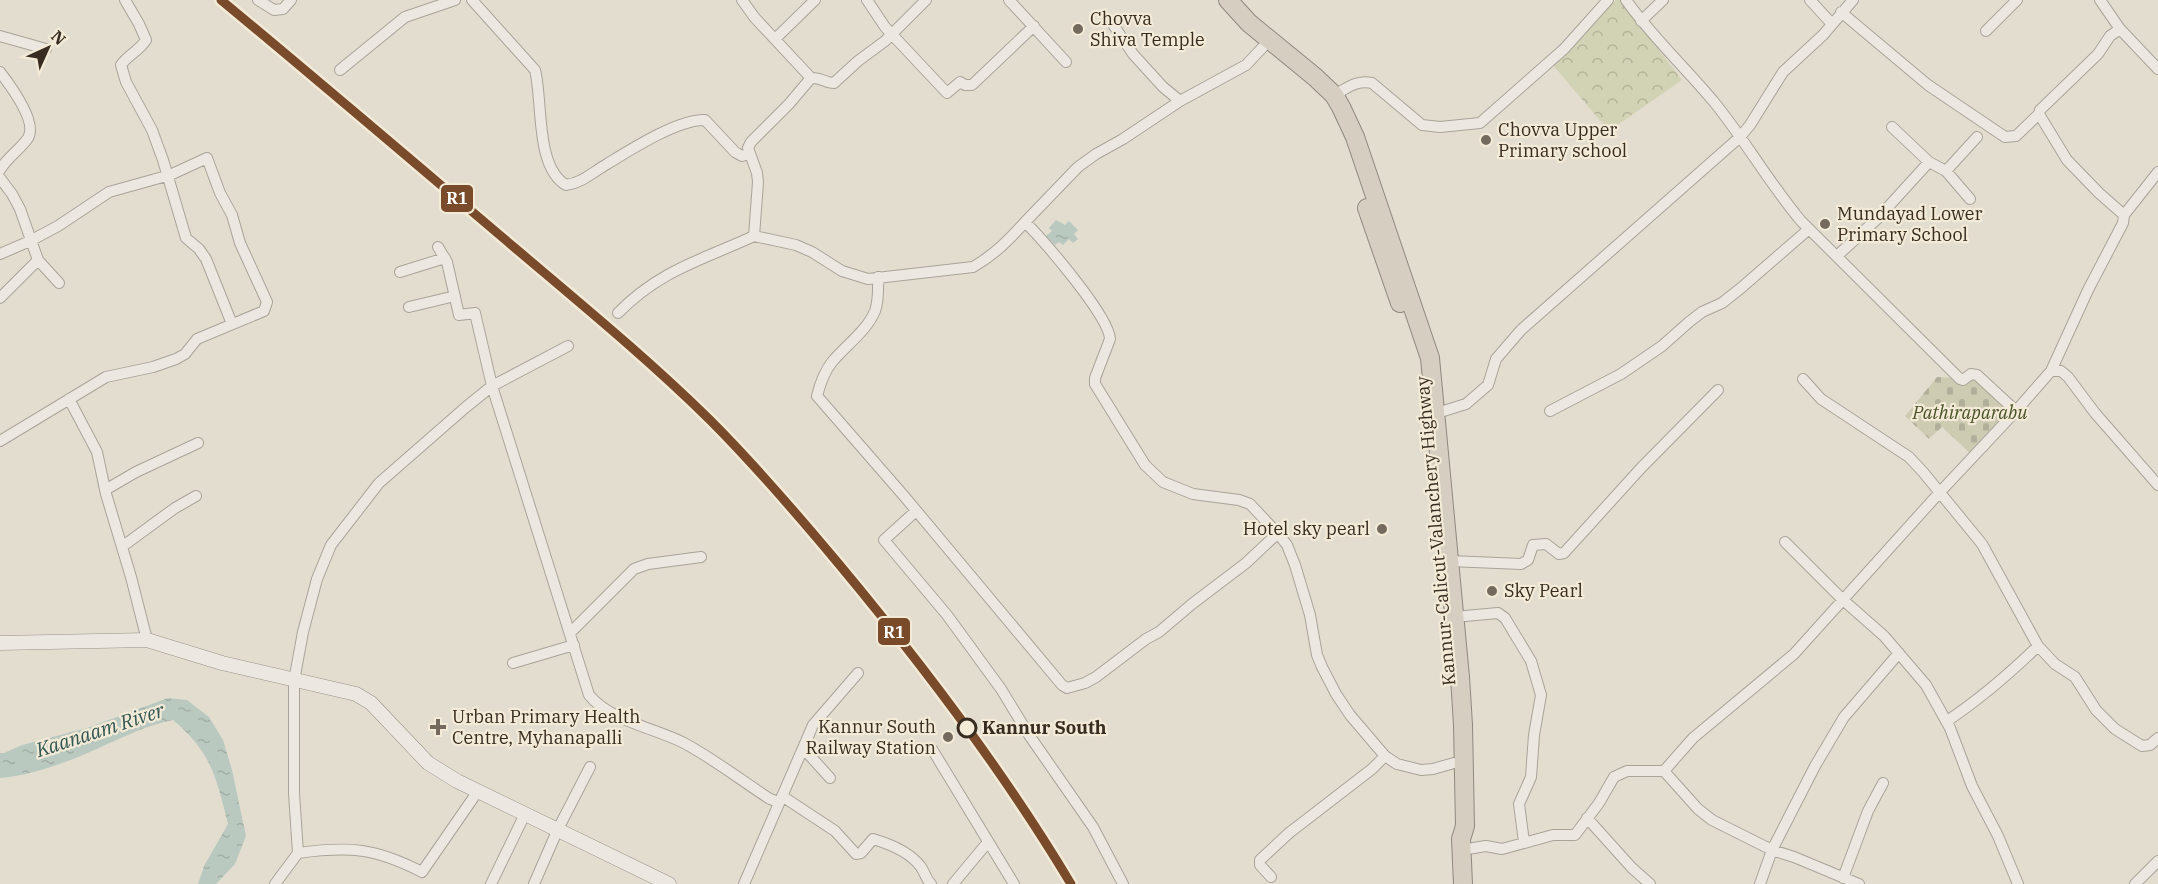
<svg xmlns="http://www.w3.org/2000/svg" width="2158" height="884" font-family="'IBM Plex Serif',serif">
	<defs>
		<pattern id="cemetery-stones" width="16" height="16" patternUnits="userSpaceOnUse" patternTransform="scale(1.5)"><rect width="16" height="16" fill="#cdccb3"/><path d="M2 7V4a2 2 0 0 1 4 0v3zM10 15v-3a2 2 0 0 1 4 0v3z" fill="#b1af9a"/></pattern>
		<pattern id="park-crowns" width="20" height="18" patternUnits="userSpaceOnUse" patternTransform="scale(1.5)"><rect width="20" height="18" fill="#d2d2b4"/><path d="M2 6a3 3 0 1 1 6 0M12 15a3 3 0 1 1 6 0" fill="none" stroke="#b5b49a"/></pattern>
		<pattern id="water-ripples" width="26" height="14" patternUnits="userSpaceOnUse" patternTransform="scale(1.5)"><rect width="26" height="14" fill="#bac9c0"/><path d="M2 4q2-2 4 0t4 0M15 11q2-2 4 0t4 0" fill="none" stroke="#a1ada5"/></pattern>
	</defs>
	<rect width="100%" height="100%" fill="#e3ddd0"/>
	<path fill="url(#cemetery-stones)" d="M1937 377C1950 377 1958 379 1972 377L2011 412 1972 455 1942 427 1929 439 1905 416Z"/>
	<path fill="url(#park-crowns)" d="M1616 0H1620L1682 80 1609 131 1552 64Z"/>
	<path fill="url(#water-ripples)" d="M1056 220 1065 225 1069 221 1078 230 1074 234 1078 239 1073 243 1069 239 1063 245 1059 242 1055 245 1046 236 1052 231 1049 228Z
		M168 698 187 700 209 717 223 740 232 770 246 836 235 864 216 884H198L204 866 228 824C216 777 212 753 173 720 147 725 123 737 99 748 70 761 31 776 0 778V753H4L22 745 87 728Z"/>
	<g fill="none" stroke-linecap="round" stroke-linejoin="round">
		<g stroke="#a9a399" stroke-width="12">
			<path id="street" d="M125 0 139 24 146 40C139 51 128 55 121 65L126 82 152 130 163 160 186 238 199 249 206 259 232 324
				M258 0 274 10 283 9 291 0
				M472 0 535 70C543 101 535 167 566 185 582 183 593 172 607 164 630 150 678 119 705 120L735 152 742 156 749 154
				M742 0 755 18 811 78
				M867 0 885 27 947 93 960 82 965 85H972L1034 26
				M926 0 885 41 858 61 834 83C825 83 821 77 811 78L789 104 751 142 748 148 757 173 758 182 754 236 796 245 812 252 842 271 868 279 973 267C994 255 1009 240 1025 222
				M1009 0 1066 62
				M1626 0C1652 37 1685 67 1714 102 1745 140 1769 183 1801 221L1960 379 1963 380 1971 374 1977 375 2016 411
				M1810 0 1832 24
				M2100 0 2120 29 2158 69
				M1841 12 1928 85 2005 137 2016 136 2039 114
				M1641 21 1663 0
				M1112 23 1133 54 1163 87 1180 101
				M1986 31 2017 0
				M0 36 46 49
				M775 39 815 0
				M1263 47 1246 65 1180 101 1123 139 1096 154 1078 167 1025 222C1044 241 1109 316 1110 339L1095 378V384L1145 465 1163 482 1193 494 1239 500 1250 504 1280 536 1287 545 1295 565 1310 615 1317 655 1322 667 1336 694 1350 715 1385 756 1397 764 1421 770 1433 769 1454 763
				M340 70 405 17 455 0
				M0 72C10 85 38 122 28 138 20 150 7 157 0 170
				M1334 95C1348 88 1355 80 1372 83L1422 125 1440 127 1480 123 1564 49 1608 0
				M1892 127 1929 162
				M1946 171 1970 199
				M0 178 12 194 20 209 38 260 59 283
				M2124 215 2158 172
				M438 247 447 262 459 315 475 313 492 386 589 695C610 721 655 728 684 743 714 759 742 781 770 799L779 802
				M0 254 30 241 58 226 109 192 170 175 207 158 220 193 232 215 240 243 267 302 264 311 197 339 185 354 176 359 153 367 106 377 0 441
				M1837 256 1878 218 1929 162 1946 171 1977 137
				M400 272 445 258
				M878 277C878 288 879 300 875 311 866 332 846 345 832 362 824 372 820 384 817 396L904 496 1062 685 1067 688 1085 683 1096 677 1146 639 1159 632 1192 604 1246 563 1278 533
				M0 298 38 260
				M409 307 455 296
				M618 313C660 270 702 260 754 236
				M2051 371 2088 290 2123 223 2124 215 2099 193 2067 160 2039 114 2040 110 2098 54 2110 36 2120 29
				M1803 379 1821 399 1909 457 1923 472 1982 544 2038 646 2055 664 2075 677 2096 710 2115 729 2142 746 2150 745 2158 738
				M69 399 97 452 106 494 131 577 147 640
				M1550 411 1621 374 1662 346 1689 322 1702 312 1722 303 1741 288 1809 229
				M1437 413 1466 404 1488 385 1496 359 1521 330 1740 137 1750 125 1783 72 1823 35 1853 0
				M105 490 136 472 198 443
				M916 511 884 540 947 615 1001 689 1029 735 1093 827 1123 884
				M1785 542 1842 599 1884 636 1926 685 1950 728 1972 786 1998 836 2018 884
				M123 546 175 508 196 496
				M1450 561 1521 564 1528 560 1533 545 1546 544 1559 554 1564 553 1641 468 1718 390
				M1454 617 1498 613 1505 618 1531 661 1541 695 1534 735 1531 777 1519 804 1524 842
				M570 633 634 569 648 564 701 557
				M513 663 574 645
				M1947 721C1980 699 2009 674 2038 646
				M803 748 830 778
				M932 749 1014 884
				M1664 771 1698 809 1712 820 1772 850 1794 857 1859 884
				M782 796 835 831 856 854 861 853 873 839C890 844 910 852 921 867 925 873 926 879 931 884
				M1587 818 1632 868 1650 884
				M1461 850 1486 846 1502 849 1553 835H1575L1599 803 1614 777 1627 771H1664L1693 738 1794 654 1940 492 2016 411 2051 371H2061L2068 377 2095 413 2158 485
				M298 853C350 846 375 848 422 872L478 791
				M1271 877 1260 865V860L1289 833 1372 769 1385 756
				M1843 878 1868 811 1883 783
				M275 884 298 853 294 793V681L303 632 317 579 331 545 379 483 466 407 492 386 568 346
				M491 884 525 814
				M534 884 558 829 590 767
				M744 884 813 725 858 673
				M953 884 988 842
				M1760 884 1772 850 1815 766 1844 717 1899 653
				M2135 884 2158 861"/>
		</g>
		<g stroke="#999288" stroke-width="15">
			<path id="secondary" d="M0 643 147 640 222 663 356 694 371 703 428 763 457 781 669 884"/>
		</g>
		<g stroke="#8e887f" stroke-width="20">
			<path id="highway" d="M1228 0 1249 23 1315 77 1334 95 1341 107 1355 137 1430 358 1460 677 1463 725 1465 826 1461 839 1463 884
				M1367 208 1400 303"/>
		</g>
		<use href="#street" stroke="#ece8e1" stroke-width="10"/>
		<use href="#secondary" stroke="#ece8e1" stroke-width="14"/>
		<use href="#highway" stroke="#d6cec1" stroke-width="18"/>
		<g stroke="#f3ebd7" stroke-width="14">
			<path id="rail-1" d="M221 0C320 82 417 165 515 248 581 304 648 359 710 420 755 465 797 514 838 563 923 665 1003 770 1071 884"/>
		</g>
		<use href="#rail-1" stroke="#7a4b2a" stroke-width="9"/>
	</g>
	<g fill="#746a5e" stroke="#f3ebd7" stroke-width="2">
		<circle cx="1078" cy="29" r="6"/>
		<circle cx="1486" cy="140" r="6"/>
		<circle cx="1825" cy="224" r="6"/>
		<circle cx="1382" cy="529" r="6"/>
		<circle cx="1492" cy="591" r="6"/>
		<path d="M435 718h6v6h6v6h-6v6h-6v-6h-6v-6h6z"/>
		<circle cx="948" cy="737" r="6"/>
	</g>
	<circle fill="#f3ebd7" stroke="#382c21" stroke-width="3" cx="967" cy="728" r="9"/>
	<g text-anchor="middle" stroke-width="4.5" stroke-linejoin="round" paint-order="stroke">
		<g font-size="18" fill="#382c21" stroke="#f3ebd7" text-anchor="start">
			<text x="1090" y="25">Chovva<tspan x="1090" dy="21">Shiva Temple</tspan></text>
			<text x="1498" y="136">Chovva Upper<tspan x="1498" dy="21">Primary school</tspan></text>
			<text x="1837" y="220">Mundayad Lower<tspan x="1837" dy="21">Primary School</tspan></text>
			<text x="1370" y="535" text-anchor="end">Hotel sky pearl</text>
			<text x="1504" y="597">Sky Pearl</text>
			<text x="452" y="723">Urban Primary Health<tspan x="452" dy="21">Centre, Myhanapalli</tspan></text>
			<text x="936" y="733" text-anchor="end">Kannur South<tspan x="936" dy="21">Railway Station</tspan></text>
		</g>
		<g font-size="18" font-style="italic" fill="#495229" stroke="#f3ebd7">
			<text x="1970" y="419">Pathiraparabu</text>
		</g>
		<g font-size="18" fill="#382c21" stroke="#f3ebd7">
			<text transform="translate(1436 531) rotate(-95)" y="6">Kannur-Calicut-Valanchery Highway</text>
		</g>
		<g font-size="18" font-weight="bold" fill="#382c21" stroke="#f3ebd7" text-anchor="start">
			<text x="982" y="734">Kannur South</text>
		</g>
		<g font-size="20" font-style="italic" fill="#325653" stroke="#f3ebd7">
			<text transform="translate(100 730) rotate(-18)" y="7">Kaanaam River</text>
		</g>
	</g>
	<g stroke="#f3ebd7" stroke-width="2">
		<rect x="440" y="184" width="34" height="29" rx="6" fill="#7a4b2a"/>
		<rect x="877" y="617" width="34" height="29" rx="6" fill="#7a4b2a"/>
	</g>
	<g font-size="16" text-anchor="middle" font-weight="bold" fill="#fff">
		<text x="457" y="204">R1</text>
		<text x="894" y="638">R1</text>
	</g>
	<g transform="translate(48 48) rotate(45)" stroke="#f3ebd7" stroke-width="4.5" paint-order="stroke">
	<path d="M0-4.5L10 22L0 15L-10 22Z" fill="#382c21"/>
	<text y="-9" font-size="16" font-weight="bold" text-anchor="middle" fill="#382c21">N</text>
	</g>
</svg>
